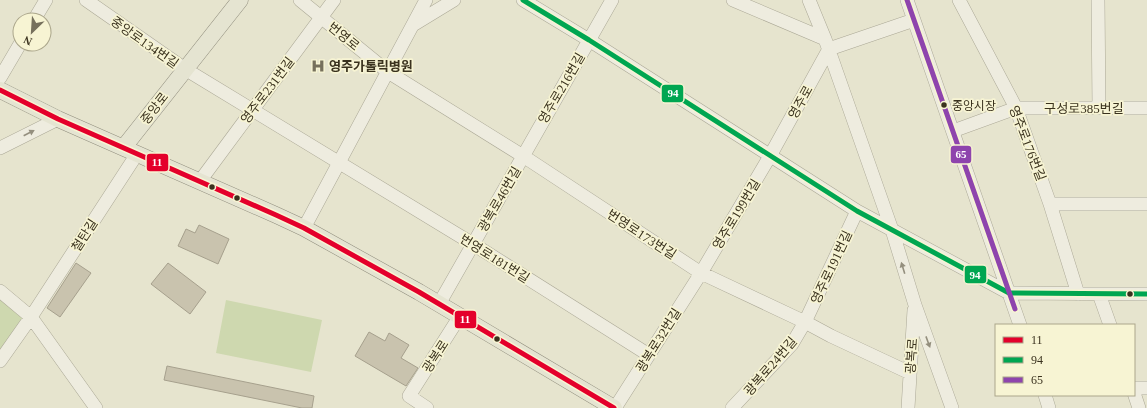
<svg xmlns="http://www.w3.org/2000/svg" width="1147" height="408" font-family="'Times New Roman','Noto Sans KR',serif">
	<rect width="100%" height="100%" fill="#e6e4ce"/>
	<path fill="#ced8af" d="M0 296 25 314 0 352Z
		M226 300 322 320 311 372 216 353Z"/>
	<path fill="#c9c3ae" stroke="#a6a08d" d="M199 225 229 239 218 264 178 246 186 229 195 233Z
		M76 263 91 273 60 317 47 308Z
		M168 263 206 292 190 314 151 284Z
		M369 332 385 341 389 333 409 345 401 358 418 368 406 386 355 356Z
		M167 366 314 396 312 408H302L164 380Z"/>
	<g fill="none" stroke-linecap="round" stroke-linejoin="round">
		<g stroke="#aba896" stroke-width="14">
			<path id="minor" d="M86 0 185 69 473 244 649 355
				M300 0 388 72 523 156 701 273 805 322 831 336 910 373
				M523 0 589 40 857 211 1009 293 1147 294
				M733 0 825 39
				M809 0 825 39 892 230 915 305 952 408
				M907 0 1020 325
				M959 0 1016 108 1050 204 1078 294
				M1098 0 1099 108
				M34 20 46 0
				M413 25 454 0
				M0 78 20 44
				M953 131 1016 108H1147
				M0 148 58 119
				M200 181 334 0
				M1050 204H1147
				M304 228 426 0
				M0 291 31 317 0 361
				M1099 294 1110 325
				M439 304 612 0
				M1134 388H1147
				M1134 393 1139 408
				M1045 395 1049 408
				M96 408 31 317 137 154
				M427 408 409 396 460 316
				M615 408 701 273 770 156 829 49 914 20
				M732 408 792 344 805 322 857 211
				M908 408 914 310"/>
		</g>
		<g stroke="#908d7d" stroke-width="17">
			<path id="major" d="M0 90 58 119 276 215 304 228 419 292 614 408
				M124 147 240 0"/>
		</g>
		<use href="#minor" stroke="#eeecdf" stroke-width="13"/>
		<use href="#major" stroke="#e5e4d1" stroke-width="16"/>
		<g stroke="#f7f4d3" stroke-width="8">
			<path id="bus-1" d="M0 90 58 119 276 215 304 228 419 292 614 408"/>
		</g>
		<g stroke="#f7f4d3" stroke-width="8">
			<path id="bus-2" d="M523 0 589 40 857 211 1009 293 1147 294"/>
		</g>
		<g stroke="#f7f4d3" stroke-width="8">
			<path id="bus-3" d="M907 0 1015 309"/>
		</g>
		<use href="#bus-1" stroke="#e4002b" stroke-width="5"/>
		<use href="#bus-2" stroke="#00a651" stroke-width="5"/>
		<use href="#bus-3" stroke="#8e44ad" stroke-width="5"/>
	</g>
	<defs><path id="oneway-solid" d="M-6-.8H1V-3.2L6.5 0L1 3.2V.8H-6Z"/></defs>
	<g fill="#948f7e">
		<use href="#oneway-solid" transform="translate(29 133) rotate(-27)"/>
		<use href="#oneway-solid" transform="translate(903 268) rotate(-107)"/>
		<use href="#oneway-solid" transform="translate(928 342) rotate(70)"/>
	</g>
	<defs>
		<g id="hospital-bare" transform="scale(1.08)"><path d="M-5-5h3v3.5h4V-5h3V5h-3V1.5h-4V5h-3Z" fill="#76705c" stroke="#f7f4d3" stroke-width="2.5" paint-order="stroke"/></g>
	</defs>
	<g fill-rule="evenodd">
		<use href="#hospital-bare" x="318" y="66"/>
	</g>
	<g fill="#3a321e" stroke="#f7f4d3" stroke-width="1.5">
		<circle cx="944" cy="105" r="3.5"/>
		<circle cx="212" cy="187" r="3.5"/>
		<circle cx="237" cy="198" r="3.5"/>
		<circle cx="1130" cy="294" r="3.5"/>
		<circle cx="497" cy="339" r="3.5"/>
	</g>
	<g text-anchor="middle" stroke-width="3.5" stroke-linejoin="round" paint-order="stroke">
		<g font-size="12" fill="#3a321e" stroke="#f7f4d3" text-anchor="start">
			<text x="952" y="110">중앙시장</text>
		</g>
		<g font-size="13" fill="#3a321e" stroke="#f7f4d3">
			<text transform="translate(344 36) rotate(39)" y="5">번영로</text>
			<text transform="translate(145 42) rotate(35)" y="5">중앙로134번길</text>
			<text transform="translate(561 88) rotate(-60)" y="5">영주로216번길</text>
			<text transform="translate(267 90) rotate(-53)" y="5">영주로231번길</text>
			<text transform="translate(800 102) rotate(-61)" y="5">영주로</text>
			<text transform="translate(154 108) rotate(-52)" y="5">중앙로</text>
			<text x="1084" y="113">구성로385번길</text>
			<text transform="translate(1028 143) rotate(69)" y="5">영주로176번길</text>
			<text transform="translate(499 199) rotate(-60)" y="5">광복로46번길</text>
			<text transform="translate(736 214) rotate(-59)" y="5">영주로199번길</text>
			<text transform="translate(642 234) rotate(33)" y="5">번영로173번길</text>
			<text transform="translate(84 235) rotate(-57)" y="5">철탄길</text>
			<text transform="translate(495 258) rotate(32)" y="5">번영로181번길</text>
			<text transform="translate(831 267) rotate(-65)" y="5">영주로191번길</text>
			<text transform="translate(658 340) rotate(-58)" y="5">광복로32번길</text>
			<text transform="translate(435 356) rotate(-57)" y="5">광복로</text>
			<text transform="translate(911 356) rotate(-86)" y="5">광복로</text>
			<text transform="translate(770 366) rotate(-49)" y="5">광복로24번길</text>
		</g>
		<g font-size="13" font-weight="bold" fill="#3a321e" stroke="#f7f4d3" text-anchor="start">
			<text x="329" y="71">영주가톨릭병원</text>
		</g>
	</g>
	<g stroke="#f7f4d3" stroke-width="1.5">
		<rect x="661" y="84" width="23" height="19" rx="4" fill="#00a651"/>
		<rect x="950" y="145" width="22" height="19" rx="4" fill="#8e44ad"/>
		<rect x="146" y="153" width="23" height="19" rx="4" fill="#e4002b"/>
		<rect x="964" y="265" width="23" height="19" rx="4" fill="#00a651"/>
		<rect x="454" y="310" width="23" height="19" rx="4" fill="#e4002b"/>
	</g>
	<g font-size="11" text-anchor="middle" font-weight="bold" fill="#fff">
		<text x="673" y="97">94</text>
		<text x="961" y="158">65</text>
		<text x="157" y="166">11</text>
		<text x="975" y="279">94</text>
		<text x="465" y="323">11</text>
	</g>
	<rect x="995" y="324" width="140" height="72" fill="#f7f4d3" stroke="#aba68b"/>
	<rect x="1003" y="337" width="20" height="6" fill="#e4002b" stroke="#aba68b"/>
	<text x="1031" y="344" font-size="12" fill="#3a321e">11</text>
	<rect x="1003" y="357" width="20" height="6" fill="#00a651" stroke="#aba68b"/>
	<text x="1031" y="364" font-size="12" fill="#3a321e">94</text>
	<rect x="1003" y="377" width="20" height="6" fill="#8e44ad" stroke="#aba68b"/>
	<text x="1031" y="384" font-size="12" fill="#3a321e">65</text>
	<g transform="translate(32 32) rotate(205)"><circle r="19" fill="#f7f4d3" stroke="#aba68b"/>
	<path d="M0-3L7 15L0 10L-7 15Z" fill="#76705c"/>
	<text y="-6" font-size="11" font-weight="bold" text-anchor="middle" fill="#3a321e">N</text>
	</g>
</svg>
